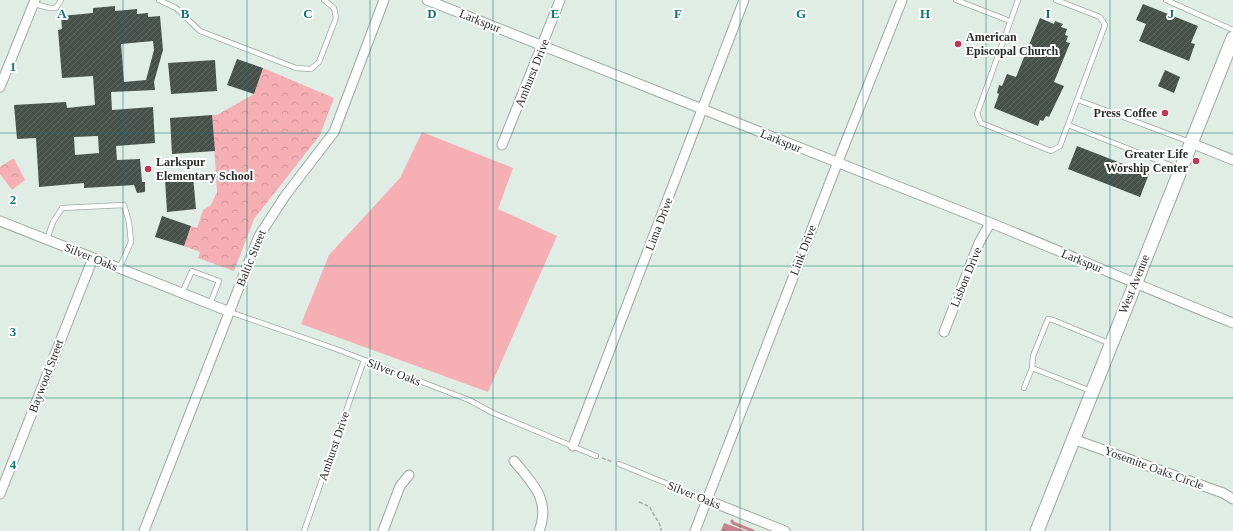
<svg xmlns="http://www.w3.org/2000/svg" width="1233" height="531" font-family="Georgia,serif">
	<defs>
		<pattern id="park-crowns" width="20" height="18" patternUnits="userSpaceOnUse"><rect width="20" height="18" fill="#f5afb5"/><path d="M2 6a3 3 0 1 1 6 0M12 15a3 3 0 1 1 6 0" fill="none" stroke="#d2979c"/></pattern>
		<pattern id="water-ripples" width="26" height="14" patternUnits="userSpaceOnUse"><rect width="26" height="14" fill="#c9848b"/><path d="M2 4q2-2 4 0t4 0M15 11q2-2 4 0t4 0" fill="none" stroke="#a36c72"/></pattern>
		<pattern id="building-hatch" width="6" height="6" patternUnits="userSpaceOnUse"><rect width="6" height="6" fill="#46514a"/><path d="M-1 1l2-2M0 6l6-6M5 7l2-2" fill="none" stroke="#5e6761"/></pattern>
	</defs>
	<rect width="100%" height="100%" fill="#e0ede5"/>
	<path fill="#f5afb5" d="M422 132 513 168 498 209 557 236 488 392 301 324 329 255 400 178Z"/>
	<path fill="url(#park-crowns)" d="M263 68 334 98 320 135 254 219 234 271 198 258 200 252 184 246 191 226 197 228 203 210 211 205 217 192 212 115H217L254 94Z
		M12 159H14L25 180 12 190 0 174V167Z"/>
	<path fill="url(#water-ripples)" d="M724 523 746 531H721Z"/>
	<g fill="none" stroke-linecap="round" stroke-linejoin="round">
		<path stroke="#c9848b" stroke-width="3" d="M732 521 733 523 753 531"/>
	</g>
	<path fill="url(#building-hatch)" fill-rule="evenodd" d="M1143 4 1198 26 1191 43 1195 44 1189 61 1139 41 1146 24 1136 20Z
		M115 6V11L137 9V14L148 13V17L160 16 163 50 154 82 155 90 111 92 112 110 153 107 155 143 116 146 117 160 140 159 142 182H145V192L137 193 134 185 84 188V183L39 187 36 138 17 139 14 105 66 102 67 108 95 105 93 76 62 78 58 30 62 29 61 16 93 13V8ZM153 41 154 50 146 80 124 82 121 44ZM98 136 99 153 75 155 74 137Z
		M1040 18 1054 24 1055 21 1063 24 1061 27 1067 29 1065 35 1068 36 1066 42 1070 43 1054 82 1064 86 1049 117 1046 116 1043 121 1040 120 1038 126 994 108 999 94 997 93 999 85 1002 86 1007 74 1016 77Z
		M237 59 263 68 254 94 227 85Z
		M215 60 217 91 171 94 168 63Z
		M1165 70 1180 77 1174 93 1158 86Z
		M212 115 215 151 172 154 170 118Z
		M1077 146 1149 174 1140 197 1068 169Z
		M193 176 196 209 167 212 165 179Z
		M162 216 191 226 184 246 155 237Z"/>
	<g fill="none" stroke-linecap="round" stroke-linejoin="round">
		<g stroke="#9ca9a1" stroke-width="6">
			<path id="lane" d="M159 0 176 8 200 31 296 68 311 69 319 62 336 18 334 8 324 0
				M956 0 1010 21
				M1018 0 977 114 981 123 1051 151 1060 146 1105 25 1100 17 1056 0
				M1166 0 1233 30
				M34 4 50 8H56L61 0
				M1078 100 1190 142
				M1068 125 1180 169
				M47 239 53 222 62 208 124 205 129 222 131 242 119 269
				M182 293 192 271 219 281 210 304
				M230 312 336 349 469 400 493 413 596 456
				M1032 368 1033 356 1048 319 1053 320 1111 344
				M1024 388 1032 368 1091 391
				M619 464 707 500
				M304 531 364 360"/>
		</g>
		<g stroke="#9ca9a1" stroke-width="11">
			<path id="street" d="M427 0C615 76 803 148 991 223 1072 256 1152 291 1233 323
				M0 87 35 0
				M1191 143 1233 160
				M502 145 560 0
				M0 221 230 312
				M944 332 979 243 990 223
				M1073 439 1223 493 1233 499
				M573 446 744 0
				M514 461C533 484 551 500 539 531
				M0 494 93 258
				M707 500 785 531
				M144 531 259 236 285 196 334 132 384 0
				M383 531 400 486 409 475
				M695 531 837 164 902 0"/>
		</g>
		<g stroke="#9ca9a1" stroke-width="15">
			<path id="secondary" d="M1037 531 1233 38"/>
		</g>
		<path stroke="#a3ada7" stroke-width="1.5" stroke-dasharray="4 2" stroke-linecap="butt" d="M602 458 613 462
			M639 502 650 507C653 516 661 522 661 531"/>
		<use href="#lane" stroke="#fff" stroke-width="4.5"/>
		<use href="#street" stroke="#fff" stroke-width="9"/>
		<use href="#secondary" stroke="#fff" stroke-width="13"/>
	</g>
	<path fill="none" stroke="#0f766e" stroke-width="1" stroke-opacity="0.55" d="M123 0V531M247 0V531M370 0V531M493 0V531M616 0V531M740 0V531M863 0V531M986 0V531M1110 0V531M0 133H1233M0 266H1233M0 398H1233"/>
	<g fill="#c43453" stroke="#fff" stroke-width="1.5">
		<circle cx="958" cy="44" r="4"/>
		<circle cx="1165" cy="113" r="4"/>
		<circle cx="1196" cy="161" r="4"/>
		<circle cx="148" cy="169" r="4"/>
	</g>
	<g text-anchor="middle" stroke-width="4" stroke-linejoin="round" paint-order="stroke">
		<g font-size="12" fill="#292e2b" stroke="#fff">
			<text transform="translate(480 21) rotate(22)" y="4">Larkspur</text>
			<text transform="translate(532 73) rotate(-68)" y="4">Amhurst Drive</text>
			<text transform="translate(781 141) rotate(22)" y="4">Larkspur</text>
			<text transform="translate(659 224) rotate(-69)" y="4">Lima Drive</text>
			<text transform="translate(803 250) rotate(-69)" y="4">Link Drive</text>
			<text transform="translate(91 257) rotate(22)" y="4">Silver Oaks</text>
			<text transform="translate(251 258) rotate(-68)" y="4">Baltic Street</text>
			<text transform="translate(1082 261) rotate(22)" y="4">Larkspur</text>
			<text transform="translate(966 277) rotate(-68)" y="4">Lisbon Drive</text>
			<text transform="translate(1134 284) rotate(-68)" y="4">West Avenue</text>
			<text transform="translate(394 372) rotate(21)" y="4">Silver Oaks</text>
			<text transform="translate(46 376) rotate(-69)" y="4">Baywood Street</text>
			<text transform="translate(334 446) rotate(-71)" y="4">Amhurst Drive</text>
			<text transform="translate(1154 468) rotate(20)" y="4">Yosemite Oaks Circle</text>
			<text transform="translate(694 495) rotate(22)" y="4">Silver Oaks</text>
		</g>
		<g font-size="12" font-weight="bold" fill="#292e2b" stroke="#fff" text-anchor="start">
			<text x="966" y="41">American<tspan x="966" dy="14">Episcopal Church</tspan></text>
			<text x="1157" y="117" text-anchor="end">Press Coffee</text>
			<text x="1188" y="158" text-anchor="end">Greater Life<tspan x="1188" dy="14">Worship Center</tspan></text>
			<text x="156" y="166">Larkspur<tspan x="156" dy="14">Elementary School</tspan></text>
		</g>
	</g>
	<g font-size="13" text-anchor="middle" font-weight="bold" fill="#0f766e" stroke="#fff" stroke-width="4" stroke-linejoin="round" paint-order="stroke">
		<text x="62" y="18">A</text>
		<text x="185" y="18">B</text>
		<text x="308" y="18">C</text>
		<text x="432" y="18">D</text>
		<text x="555" y="18">E</text>
		<text x="678" y="18">F</text>
		<text x="801" y="18">G</text>
		<text x="925" y="18">H</text>
		<text x="1048" y="18">I</text>
		<text x="1171" y="18">J</text>
		<text x="13" y="71">1</text>
		<text x="13" y="204">2</text>
		<text x="13" y="336">3</text>
		<text x="13" y="469">4</text>
	</g>
</svg>
